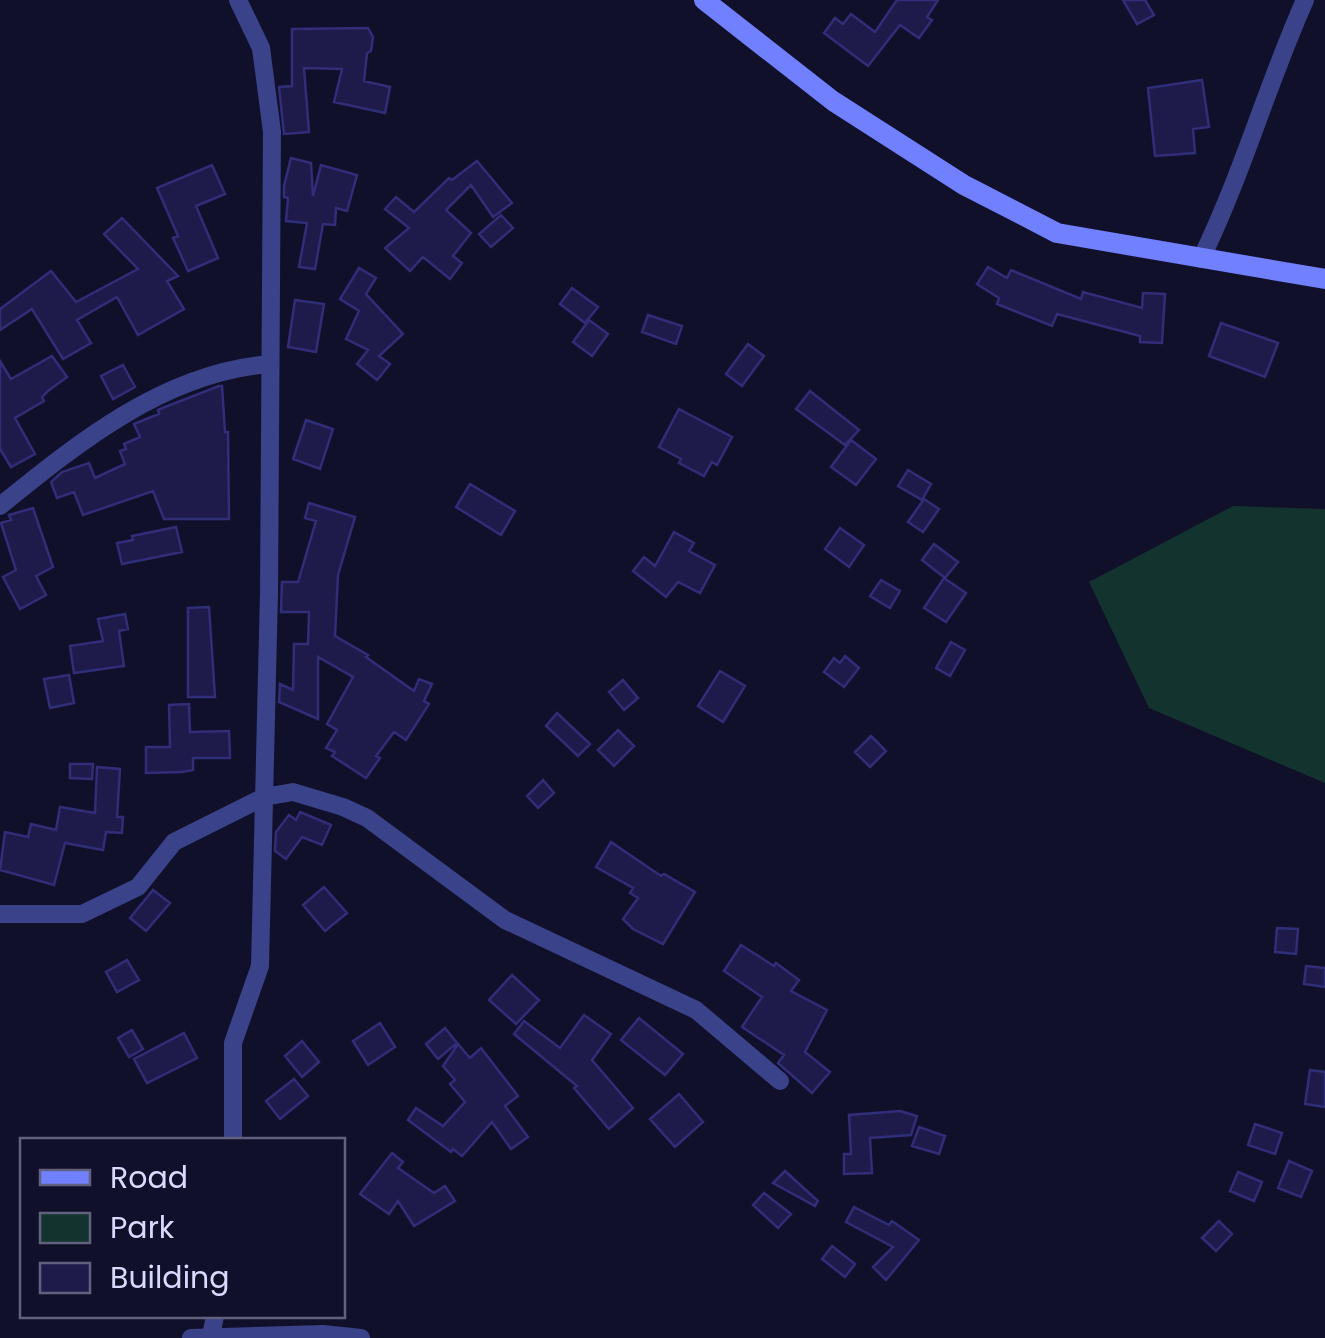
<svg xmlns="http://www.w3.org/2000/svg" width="1325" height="1338" font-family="Poppins,sans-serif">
	<rect width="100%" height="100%" fill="#11102a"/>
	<path fill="#13342e" d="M1233 506 1325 509V783L1149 708 1089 582Z"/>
	<path fill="#1e1b4b" stroke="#312d78" stroke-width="2.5" d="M897 0H938L927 17 932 20 919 38 900 25 868 66 824 33 835 18 843 24 851 14 875 32Z
		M1123 0H1145L1154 15 1137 24Z
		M368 28 373 37 371 51 367 53 364 81 390 87 385 113 334 102 342 69 304 68 309 132 284 134 279 87 292 86V29Z
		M1202 80 1209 127 1193 129 1195 153 1155 156 1148 88Z
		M291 158 311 163 313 196 321 165 357 175 347 211 336 208 335 225 323 224 315 269 299 267 307 223 286 221 288 198 284 197V186Z
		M477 161 512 203 493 217 471 185 446 210 471 233 453 256 462 263 450 279 423 257 410 271 385 248 409 228 385 209 396 197 414 212 449 178 452 180Z
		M212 165 225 194 196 206 218 258 188 271 173 238 178 236 157 188Z
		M501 215 513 228 491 247 479 234Z
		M122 218 178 276 167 281 184 309 138 335 117 297 77 320 91 343 63 359 32 309 0 330V309L51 271 76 302 138 269 104 234Z
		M988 267 1007 278 1011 270 1081 299 1083 292 1142 308 1143 293 1165 294 1162 343 1140 342V336L1057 314 1052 326 997 304 999 298 977 284Z
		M359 268 376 278 366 294 403 334 379 356 390 364 377 380 357 364 368 350 346 339 359 311 340 299Z
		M572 288 598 307 585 323 560 304Z
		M295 300 324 304 316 352 288 347Z
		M648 315 682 326 676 344 642 332Z
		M589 320 608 334 592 356 573 342Z
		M1221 323 1278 343 1265 377 1209 356Z
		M748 344 764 356 742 386 726 374Z
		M52 356 67 377 48 391 42 397 44 401 15 418 35 454 11 467 0 449V361L11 379Z
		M123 365 135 387 113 399 101 376Z
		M219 386H222L225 432H228L229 519H164L153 491 83 515 74 492 57 498 51 482 62 472 89 463 95 478 125 464 120 451 126 449 124 444 140 437 134 424 159 414 158 410 165 407Z
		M810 391 859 430 845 445 796 409Z
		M679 409 732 437 717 465 712 462 704 476 679 463 681 459 659 447Z
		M306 420 333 429 320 469 293 459Z
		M851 440 876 459 856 485 831 467Z
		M908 470 931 484 922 500 898 486Z
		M470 484 515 511 501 535 456 507Z
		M924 499 939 509 923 532 908 522Z
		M309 503 355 517 338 575 335 636 368 655 366 657 414 691 419 679 432 684 424 701 429 704 406 740 394 732 376 756 380 758 366 778 332 756 335 752 326 748 337 730 327 724 353 677 318 657V719L279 702 280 684 293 690 294 644H308L309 612H281L282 582H298L316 521 305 518Z
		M33 508 53 567 36 576 46 595 20 609 3 577 16 570 1 523 11 520 9 515Z
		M176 527 182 552 122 564 117 543 133 540 132 536Z
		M840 528 864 545 849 567 825 549Z
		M674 532 694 543 689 551 715 565 700 593 678 582 666 597 633 571 644 557 655 566Z
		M934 544 958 562 945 578 922 560Z
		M944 578 966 593 946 622 924 608Z
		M881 580 900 591 890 608 870 596Z
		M209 607 215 697H188V608Z
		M125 614 128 629 119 631 124 666 74 673 70 646 103 641 98 619Z
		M951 642 965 650 950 676 936 668Z
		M845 656 859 668 844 687 824 672 834 658 840 663Z
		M720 671 745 686 723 722 698 706Z
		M69 675 74 703 50 708 44 679Z
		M623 680 638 698 624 710 609 692Z
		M189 704 190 732 229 731 230 758H193V770L182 772 146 773V747H170L169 705Z
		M557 713 590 744 578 756 546 726Z
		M618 730 634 746 614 766 598 750Z
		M871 736 886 751 870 767 855 752Z
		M70 764H93L92 779 70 778Z
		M97 767 120 769 117 817H123L122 833 106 832 103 850 65 843 54 885 0 870 5 832 28 837 31 824 56 830 60 807 95 813Z
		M543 780 554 793 538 808 527 796Z
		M300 812 331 825 322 845 302 837 286 859 275 851 276 832 289 815 296 820Z
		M611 842 661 876 664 874 695 892 663 944 633 929 623 919 638 898 630 893 633 888 596 867Z
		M324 887 347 913 325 931 303 905Z
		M153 890 170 903 146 931 130 918Z
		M1277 928 1298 929 1296 954 1275 952Z
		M741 945 774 966 776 963 799 980 791 991 827 1010 805 1052 830 1072 812 1093 778 1063 784 1055 742 1027 762 997 724 971Z
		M127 960 139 980 117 992 106 972Z
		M1306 966 1325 968V987L1304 984Z
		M512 975 539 1000 516 1024 489 1000Z
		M584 1015 611 1034 592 1060 633 1108 609 1129 574 1088 577 1086 514 1034 524 1021 560 1048Z
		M639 1018 683 1054 665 1075 621 1040Z
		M380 1023 395 1047 368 1065 353 1041Z
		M445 1028 457 1043 438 1059 426 1044Z
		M132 1030 143 1049 129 1057 118 1038Z
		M184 1033 197 1058 147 1083 134 1059Z
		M302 1041 319 1062 302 1077 285 1056Z
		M458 1044 470 1058 481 1048 518 1096 505 1106 528 1137 511 1149 492 1122 462 1156 453 1149 451 1152 408 1120 416 1108 443 1126 465 1102 450 1084 455 1080 443 1066Z
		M1310 1070 1325 1072V1107L1305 1104Z
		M294 1079 308 1096 280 1119 266 1101Z
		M679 1094 703 1122 675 1147 650 1119Z
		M900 1111 917 1116 911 1135 870 1138 872 1173 844 1174V1154H851L849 1115Z
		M1255 1124 1282 1133 1275 1154 1248 1145Z
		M919 1127 945 1136 939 1154 912 1146Z
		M392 1153 403 1162 398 1168 434 1193 445 1186 455 1201 414 1226 398 1201 389 1214 360 1194Z
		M1289 1161 1312 1171 1301 1197 1278 1188Z
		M785 1171 818 1201 815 1206 773 1183Z
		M1238 1172 1262 1182 1254 1201 1230 1191Z
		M764 1193 791 1214 778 1228 753 1205Z
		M854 1207 889 1225 892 1221 919 1240 886 1280 873 1267 893 1247 846 1222Z
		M1219 1221 1232 1234 1216 1251 1202 1238Z
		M832 1246 855 1264 845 1277 822 1259Z"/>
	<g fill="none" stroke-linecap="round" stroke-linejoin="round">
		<path stroke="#3a428a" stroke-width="18" d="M1201 259C1242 175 1267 85 1305 0
			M0 506C79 442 165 372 270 364
			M0 914H82L138 887 174 842 264 797 293 792 343 807 367 818 505 920 696 1010 780 1081
			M233 1140V1043L260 966 269 592 272 132 261 48 238 0
			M211 1336 215 1316
			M191 1338 323 1334 361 1338"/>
		<path stroke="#7080ff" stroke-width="20" d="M704 0 833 101 964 185 1057 233 1325 279"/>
	</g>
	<rect x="20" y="1138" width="325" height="180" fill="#11102a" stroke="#61617f" stroke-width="2.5"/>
	<rect x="40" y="1170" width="50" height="15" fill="#7080ff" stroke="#61617f" stroke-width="2.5"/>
	<text x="110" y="1188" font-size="30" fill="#d9daff">Road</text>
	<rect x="40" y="1213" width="50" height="30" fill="#13342e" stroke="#61617f" stroke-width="2.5"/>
	<text x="110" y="1238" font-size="30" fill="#d9daff">Park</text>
	<rect x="40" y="1263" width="50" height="30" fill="#1e1b4b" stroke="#61617f" stroke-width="2.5"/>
	<text x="110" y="1288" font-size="30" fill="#d9daff">Building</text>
</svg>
